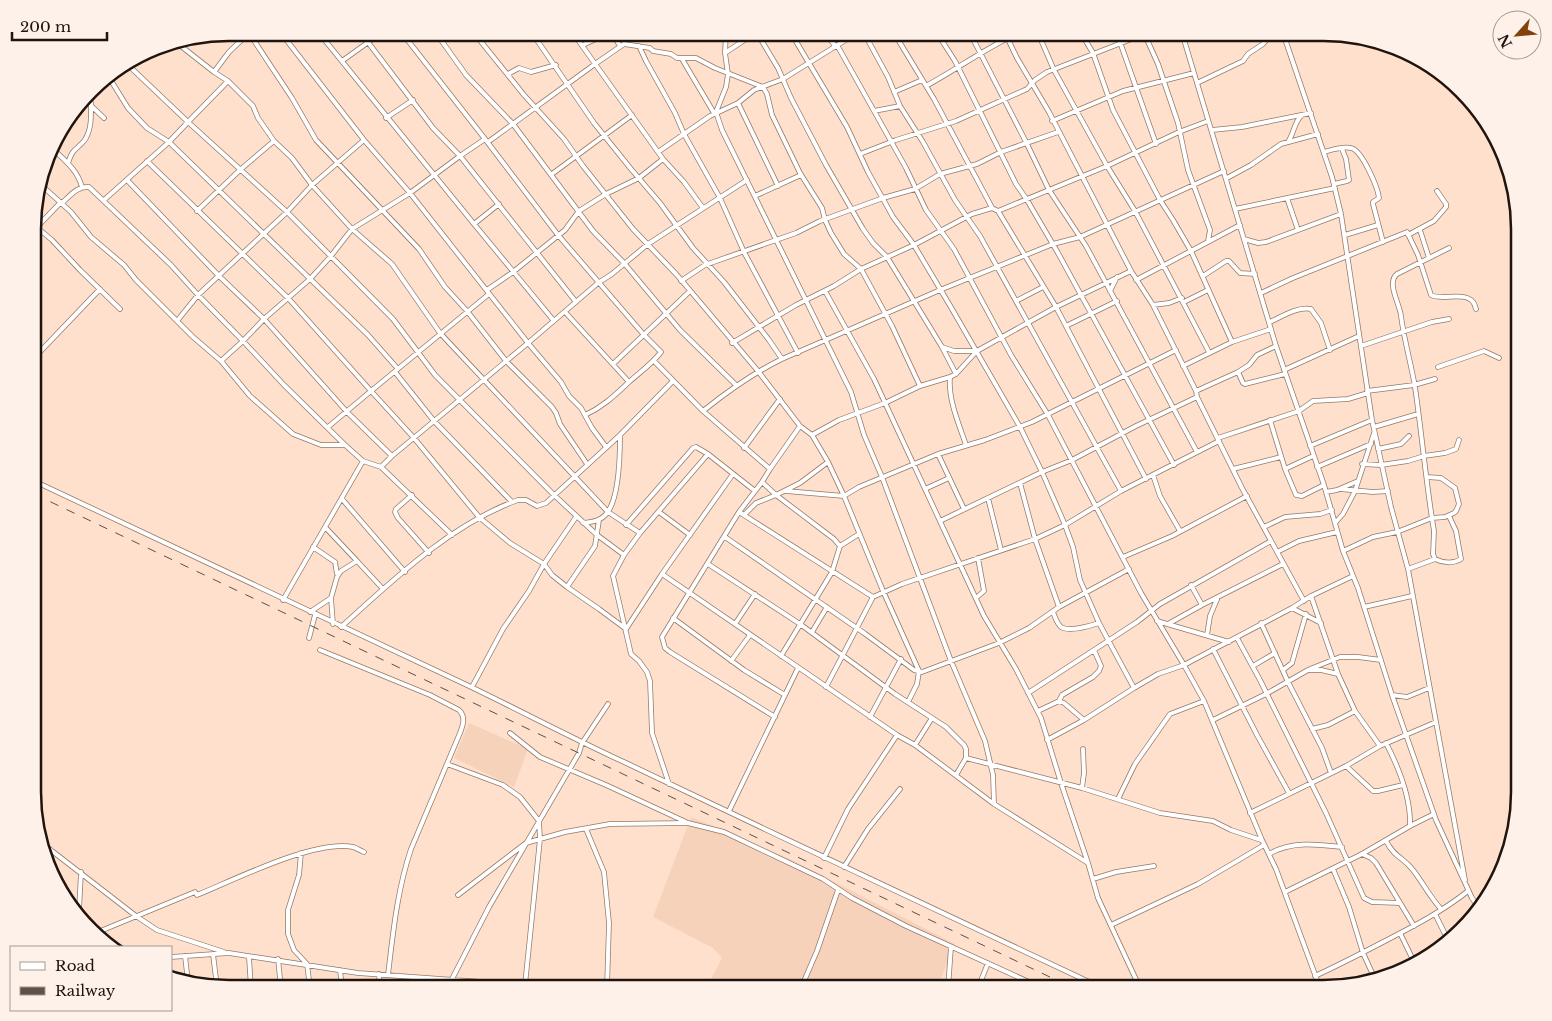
<svg xmlns="http://www.w3.org/2000/svg" width="1552" height="1021" font-family="'Libre Baskerville',serif">
	<rect width="100%" height="100%" fill="#fee0cd"/>
	<path fill="#f7d2bb" d="M469 723 528 749 514 787 454 758Z
		M691 817 788 858 955 944 937 988H706L722 958 713 948 653 917Z"/>
	<g fill="none" stroke-linecap="round" stroke-linejoin="round">
		<g stroke="#947968" stroke-width="5.5">
			<path id="minor" d="M249 33 292 98 316 140 419 249 445 287 467 311 506 361 552 407 556 413 560 424 587 464
				M281 33 364 140 410 193 528 343 392 456 381 467
				M319 33 474 224
				M402 33 485 139
				M436 33 466 75 513 124 593 231 624 263 680 330 736 385
				M474 33 524 95 564 139 583 166 633 229 677 275 758 371 800 426 812 435 828 462 844 496 883 591 919 671 917 684 908 702
				M532 33 594 123 631 169 660 203 693 248 724 282 769 340 782 359
				M573 33 663 159 684 182 703 208
				M612 33 620 46
				M726 33 725 53 728 74 726 87 716 112 722 130 851 392 864 435 882 477 951 661 985 741 993 775 994 804
				M757 33 778 68 791 98 826 165 863 229 873 243 887 257 942 347 956 374
				M791 33 847 127 868 172 893 217 914 245 952 309 1020 427 1042 472 1065 525 1073 547 1080 580 1099 623 1134 688
				M826 33 835 46
				M864 33 888 77 900 106 923 142 955 200 980 236 1121 491
				M894 33 934 99 989 202 992 208 998 211 1056 307 1146 479
				M937 33 955 61 1016 184 1027 200 1058 253 1174 465
				M970 33 1027 144 1049 190 1086 246 1197 452
				M1005 33 1017 58 1049 112 1131 271 1153 305 1196 391 1197 397 1242 488 1304 601
				M1038 33 1054 70 1107 166 1135 211 1209 352
				M1081 33 1093 53 1113 110 1160 200 1173 220 1191 251 1232 342
				M1113 33 1120 42 1156 144
				M1144 33 1158 64 1178 123 1188 170 1210 230 1208 241
				M1182 33 1276 346 1324 485 1343 551 1358 588 1392 695 1436 820 1472 898 1479 908
				M1283 33 1332 177 1341 214 1372 420 1391 507 1408 569 1465 880
				M177 43 214 72 228 81 253 106 258 118 274 141 292 158 312 185 352 229 392 264 440 333 608 512 640 533
				M583 45 598 38 613 34
				M837 45 906 168 926 210 954 249 1011 355 1048 415 1141 593 1184 665 1204 701 1262 840 1276 869 1320 988
				M639 46 646 61 675 113 684 134 720 198 744 252 798 353
				M725 53 755 33
				M682 59 714 113
				M342 61 381 33
				M122 67 110 79 128 108 147 128 169 142 368 335 398 369
				M214 72 229 52 249 33
				M508 74 519 68 531 72 556 65
				M228 81 188 122 287 212 393 319 435 375 554 495 597 535 624 555
				M1197 83 1243 61 1248 54 1263 44 1272 34 1277 33 1283 35
				M926 86C957 69 986 48 1018 33
				M894 92 922 80
				M85 100 104 118
				M738 103 778 186
				M874 111 900 106
				M386 118 413 100
				M1052 121 1123 91 1194 73
				M1212 130 1242 127 1311 113
				M488 142 595 64 624 44 650 48 653 51 671 54 677 58H696L715 68 763 87 767 94 772 115 800 173 822 208 825 220 831 233 844 254 861 269 892 326 920 386
				M1288 142C1294 133 1294 123 1301 116
				M51 147C64 160 77 169 82 187
				M658 152 710 116 738 103 754 90 783 79 857 33
				M1324 152C1331 150 1343 146 1351 148 1362 150 1378 188 1379 198L1373 202V204L1383 242
				M860 154 896 140 956 121 1027 89 1035 80 1047 72 1147 33
				M147 161 288 298 371 391 328 427
				M68 163C73 148 75 151 84 141 92 130 91 116 91 103
				M552 174 632 115
				M1227 178 1251 165 1281 144 1318 134
				M127 180 219 276 264 319 347 412 392 456
				M40 184 71 212 91 237 124 265 136 280 193 337 221 361 250 396 293 434 321 445H345L363 461 381 467 452 535
				M1334 184 1347 181 1349 180 1346 159 1342 149
				M755 196 801 175
				M1287 198 1298 230
				M104 200 169 142 188 122 127 64
				M62 203C70 196 77 186 89 187L171 265 198 295 243 341 264 319 310 279 331 256 352 229 410 193 460 156 433 128 361 33
				M499 204 474 224 554 321
				M1235 209 1335 188
				M197 211 241 169 274 141
				M998 211 1107 166 1179 132 1208 121
				M34 225 52 240 80 270 120 309
				M37 227 61 202
				M1420 230 1429 258
				M1345 235 1378 225
				M1408 235 1434 221 1446 207V204L1437 191
				M1244 239 1258 243 1266 242 1341 214
				M1203 276 1226 261H1229L1240 273 1255 274
				M1136 280 1240 225
				M681 281 705 265 796 233 820 221 883 198 915 189 940 174 977 164 1001 152 1058 132
				M487 290 513 272 565 230 579 211 606 194 639 178 663 159
				M825 291 874 379 984 616 1016 669 1041 718 1061 783 1088 863
				M1110 291 1117 277
				M1261 293 1293 278 1407 232 1418 255 1431 295C1441 301 1465 291 1473 302 1475 304 1475 307 1476 309
				M489 294 371 391 414 438 479 517 510 543 544 564 552 575 567 587 599 609 626 629
				M1016 301 1043 287
				M576 302 460 156 485 139 558 235 644 335 661 352C652 364 640 372 629 382 615 395 603 407 585 415
				M1184 302 1208 290
				M1153 305 1169 303 1182 298
				M565 312 629 382
				M177 321 198 295 287 212 312 185 364 140
				M1270 322C1281 317 1298 306 1311 309L1321 323 1330 350
				M1066 326 1117 301
				M732 343 796 305 834 286 861 269 914 245 972 214 992 208
				M1361 346 1432 322 1449 319
				M942 347 954 351H977L1056 307 1131 271
				M34 358 100 289
				M221 361 243 341 284 385 345 445
				M654 361 703 411 770 469
				M613 364 690 291
				M1183 366 1232 342 1271 329
				M1438 367 1484 351 1499 358
				M1284 370 1359 336
				M395 372 434 421 512 502
				M1238 372 1243 383 1245 384 1285 374
				M1196 391 1238 372 1249 365 1257 355 1276 346
				M1367 391 1414 385 1435 379
				M703 411C728 391 753 373 782 359L940 290 1053 244 1080 237 1224 171
				M1270 420 1285 469 1296 495 1302 496 1324 485
				M1374 427 1418 414
				M812 435 839 420 885 403 920 386 950 377
				M1218 438 1299 411 1313 401 1348 399 1368 393
				M966 445C959 424 948 400 950 377L956 374 977 351
				M1310 446 1372 420
				M606 447 592 428 581 408 569 396 561 382 528 343 598 283 612 274 648 244 747 180
				M744 448 780 399
				M1378 449 1401 444 1409 436
				M938 454 964 509
				M1362 464 1381 465 1408 461 1424 456 1445 453 1456 449 1459 440
				M1317 467 1371 444
				M1233 469 1281 457
				M1285 469 1313 456
				M1153 475 1160 496 1180 531
				M34 481C179 550 324 618 469 686 521 711 572 738 624 762 783 838 942 913 1102 988
				M762 482 776 495 834 539 840 546
				M1020 483 1035 539 1059 607
				M925 489 949 478
				M1340 489 1373 492 1388 491
				M786 491 844 496 859 487 938 454 985 440 1032 422 1176 350
				M1326 492 1337 490 1358 481
				M412 495 396 509 395 512 398 518 429 553
				M988 498 1001 550
				M342 499 405 572
				M659 512 690 535
				M739 512 873 597
				M744 515 756 503 776 495 800 483 828 462
				M940 521 1042 472 1072 460 1136 426 1197 397
				M583 523C592 522 601 521 607 513 619 498 620 454 620 435
				M1335 523 1343 514 1355 491 1374 433
				M626 525 693 448 696 447 708 454
				M1264 527 1285 517 1320 514 1332 510
				M725 537 864 633 914 670 922 672 999 643 1029 628 1059 607 1129 569
				M313 547 335 562 337 574
				M1343 551 1373 537 1397 532 1432 518 1445 517 1454 513 1456 511 1459 504 1455 488 1441 478 1427 477
				M1277 552 1299 541 1337 532
				M1123 557 1172 536 1247 496
				M1435 559 1433 554 1434 531C1426 484 1422 435 1415 387 1411 363 1404 340 1401 316 1400 304 1386 283 1397 274L1449 248
				M357 561 325 527 363 461
				M708 564 800 624 895 694 946 727 964 745 966 749V758L956 775
				M1408 569 1435 559C1443 563 1453 564 1461 559L1456 531 1449 516
				M662 574 897 735 915 745 994 804 1088 863 1098 898 1140 988
				M1191 585 1202 605
				M567 587 595 546 599 520
				M1311 596 1338 674
				M331 598 333 624
				M976 598 984 591 978 558
				M283 600 325 527
				M1364 607 1412 596
				M1292 608 1321 623
				M310 612 331 598 337 577 341 571 357 561 383 589
				M1053 612C1055 617 1057 624 1061 627 1069 632 1090 626 1099 623
				M673 618 744 670 785 695
				M1157 621 1229 642
				M1261 623 1288 682 1322 748 1331 773
				M735 624 755 594
				M1168 624 1202 605 1283 564
				M341 627C393 580 451 524 518 500H526L537 506 546 503 620 435 673 381
				M626 629 662 574 733 474
				M812 632 827 607
				M1207 635 1210 616 1218 597
				M309 638 315 615
				M1237 638 1260 680 1326 813 1364 898 1372 902 1400 903
				M1213 649 1257 735 1289 793
				M320 650 430 695 459 710C466 717 463 725 460 733L411 849C397 891 393 933 388 975
				M781 656 832 572 840 546 859 534
				M731 661 750 635
				M1253 666 1275 653
				M1310 669 1340 657H1358L1381 660
				M1283 670 1292 663 1306 614
				M472 687 503 629 529 591 544 564 576 517
				M826 687 873 597 902 584 1035 539 1065 525 1121 491 1219 441
				M1028 693 1137 622 1160 604 1271 541
				M1392 695 1407 697 1429 688
				M1059 701 1064 703 1084 720
				M1038 711 1059 701 1062 695 1093 677 1099 671 1101 666 1094 650
				M775 717 670 652 665 648 662 637 739 512 762 482 770 469 800 426
				M870 717 901 659
				M1213 720 1266 694 1308 670H1321L1338 674 1355 711 1380 746
				M1312 729 1328 725 1355 711
				M510 733 540 757 606 785 686 822
				M1047 740 1084 720 1134 688 1158 674 1184 665 1292 608 1311 596 1353 576
				M1386 743C1399 768 1411 798 1410 826
				M915 745 932 718
				M966 758 1082 788 1160 813 1213 821 1231 830 1261 840
				M447 764 503 785 520 797 539 821 540 839 525 985 526 988
				M1346 766 1373 791H1378L1403 785
				M669 784 652 733 650 681 647 672 639 661 631 654 613 576 624 555 640 533 708 454 755 491
				M1082 788 1084 773 1083 749
				M1118 799 1135 764 1170 714 1204 701
				M729 811 798 668
				M1250 813 1346 766 1380 746 1436 722
				M586 829 604 872 609 923 607 988
				M1386 841C1395 858 1403 857 1413 870 1423 883 1430 897 1441 909
				M43 844 136 916 157 930 224 952
				M301 853 299 875 288 910V934L294 950 307 964 310 988
				M1269 854C1291 841 1317 844 1342 847
				M1362 854 1371 858 1376 863 1414 926
				M824 858 848 809 897 735
				M50 863 51 850
				M844 867 868 829 900 789
				M1333 869 1349 907 1363 953 1374 977
				M1093 879 1116 872 1154 866
				M1285 892 1362 854 1410 826 1434 814
				M458 895 526 843 565 832 610 824 688 823 724 832 823 879 852 898 906 926 1042 988
				M79 911 81 872
				M1435 914 1447 938
				M1111 925 1198 884 1264 845
				M98 932 195 892 197 895C234 880 315 839 353 847 357 848 361 851 364 852
				M1400 933 1415 964
				M213 954 217 987
				M185 956 188 982
				M171 957 229 953 358 973 567 988
				M249 957 251 988
				M278 959 281 988
				M340 970 342 988
				M379 974 380 988
				M1315 976C1339 965 1362 953 1385 941 1414 926 1443 911 1468 891
				M414 978 415 988
				M453 988 451 981 489 907 579 753 582 743 608 704
				M801 988 817 951 838 890
				M948 988 951 947
				M978 988 988 963"/>
		</g>
		<use href="#minor" stroke="#fff" stroke-width="4"/>
		<path stroke="#615047" stroke-width="1" stroke-dasharray="9 9" stroke-linecap="butt" d="M34 494 1073 988"/>
	</g>
	<path d="M0 0H1552V1021H0ZM229 41H1323A188 188 0 0 1 1511 229V792A188 188 0 0 1 1323 980H229A188 188 0 0 1 41 792V229A188 188 0 0 1 229 41Z" fill="#fef1ea" fill-rule="evenodd"/>
	<path fill="none" stroke="#1f140e" stroke-width="2.5" d="M229 41H1323A188 188 0 0 1 1511 229V792A188 188 0 0 1 1323 980H229A188 188 0 0 1 41 792V229A188 188 0 0 1 229 41Z"/>
	<rect x="10" y="946" width="162" height="65" fill="#fef1ea" stroke="#a59992"/>
	<rect x="20" y="962" width="25" height="8" fill="#ffffff" stroke="#a59992"/>
	<text x="55" y="971" font-size="15" fill="#1f140e">Road</text>
	<rect x="20" y="987" width="25" height="8" fill="#615047" stroke="#a59992"/>
	<text x="55" y="996" font-size="15" fill="#1f140e">Railway</text>
	<g transform="translate(1517 35) rotate(243)"><circle r="24" fill="#fef1ea" stroke="#a59992"/>
	<path d="M0-4L9 19L0 12L-9 19Z" fill="#83420c"/>
	<text y="-8" font-size="14" font-weight="bold" text-anchor="middle" fill="#1f140e">N</text>
	</g>
	<path d="M12 32v8h95v-8" fill="none" stroke="#1f140e" stroke-width="2.5"/>
	<text x="20" y="32" font-size="15" fill="#1f140e" stroke="#fef1ea" stroke-width="4" paint-order="stroke">200 m</text>
</svg>
